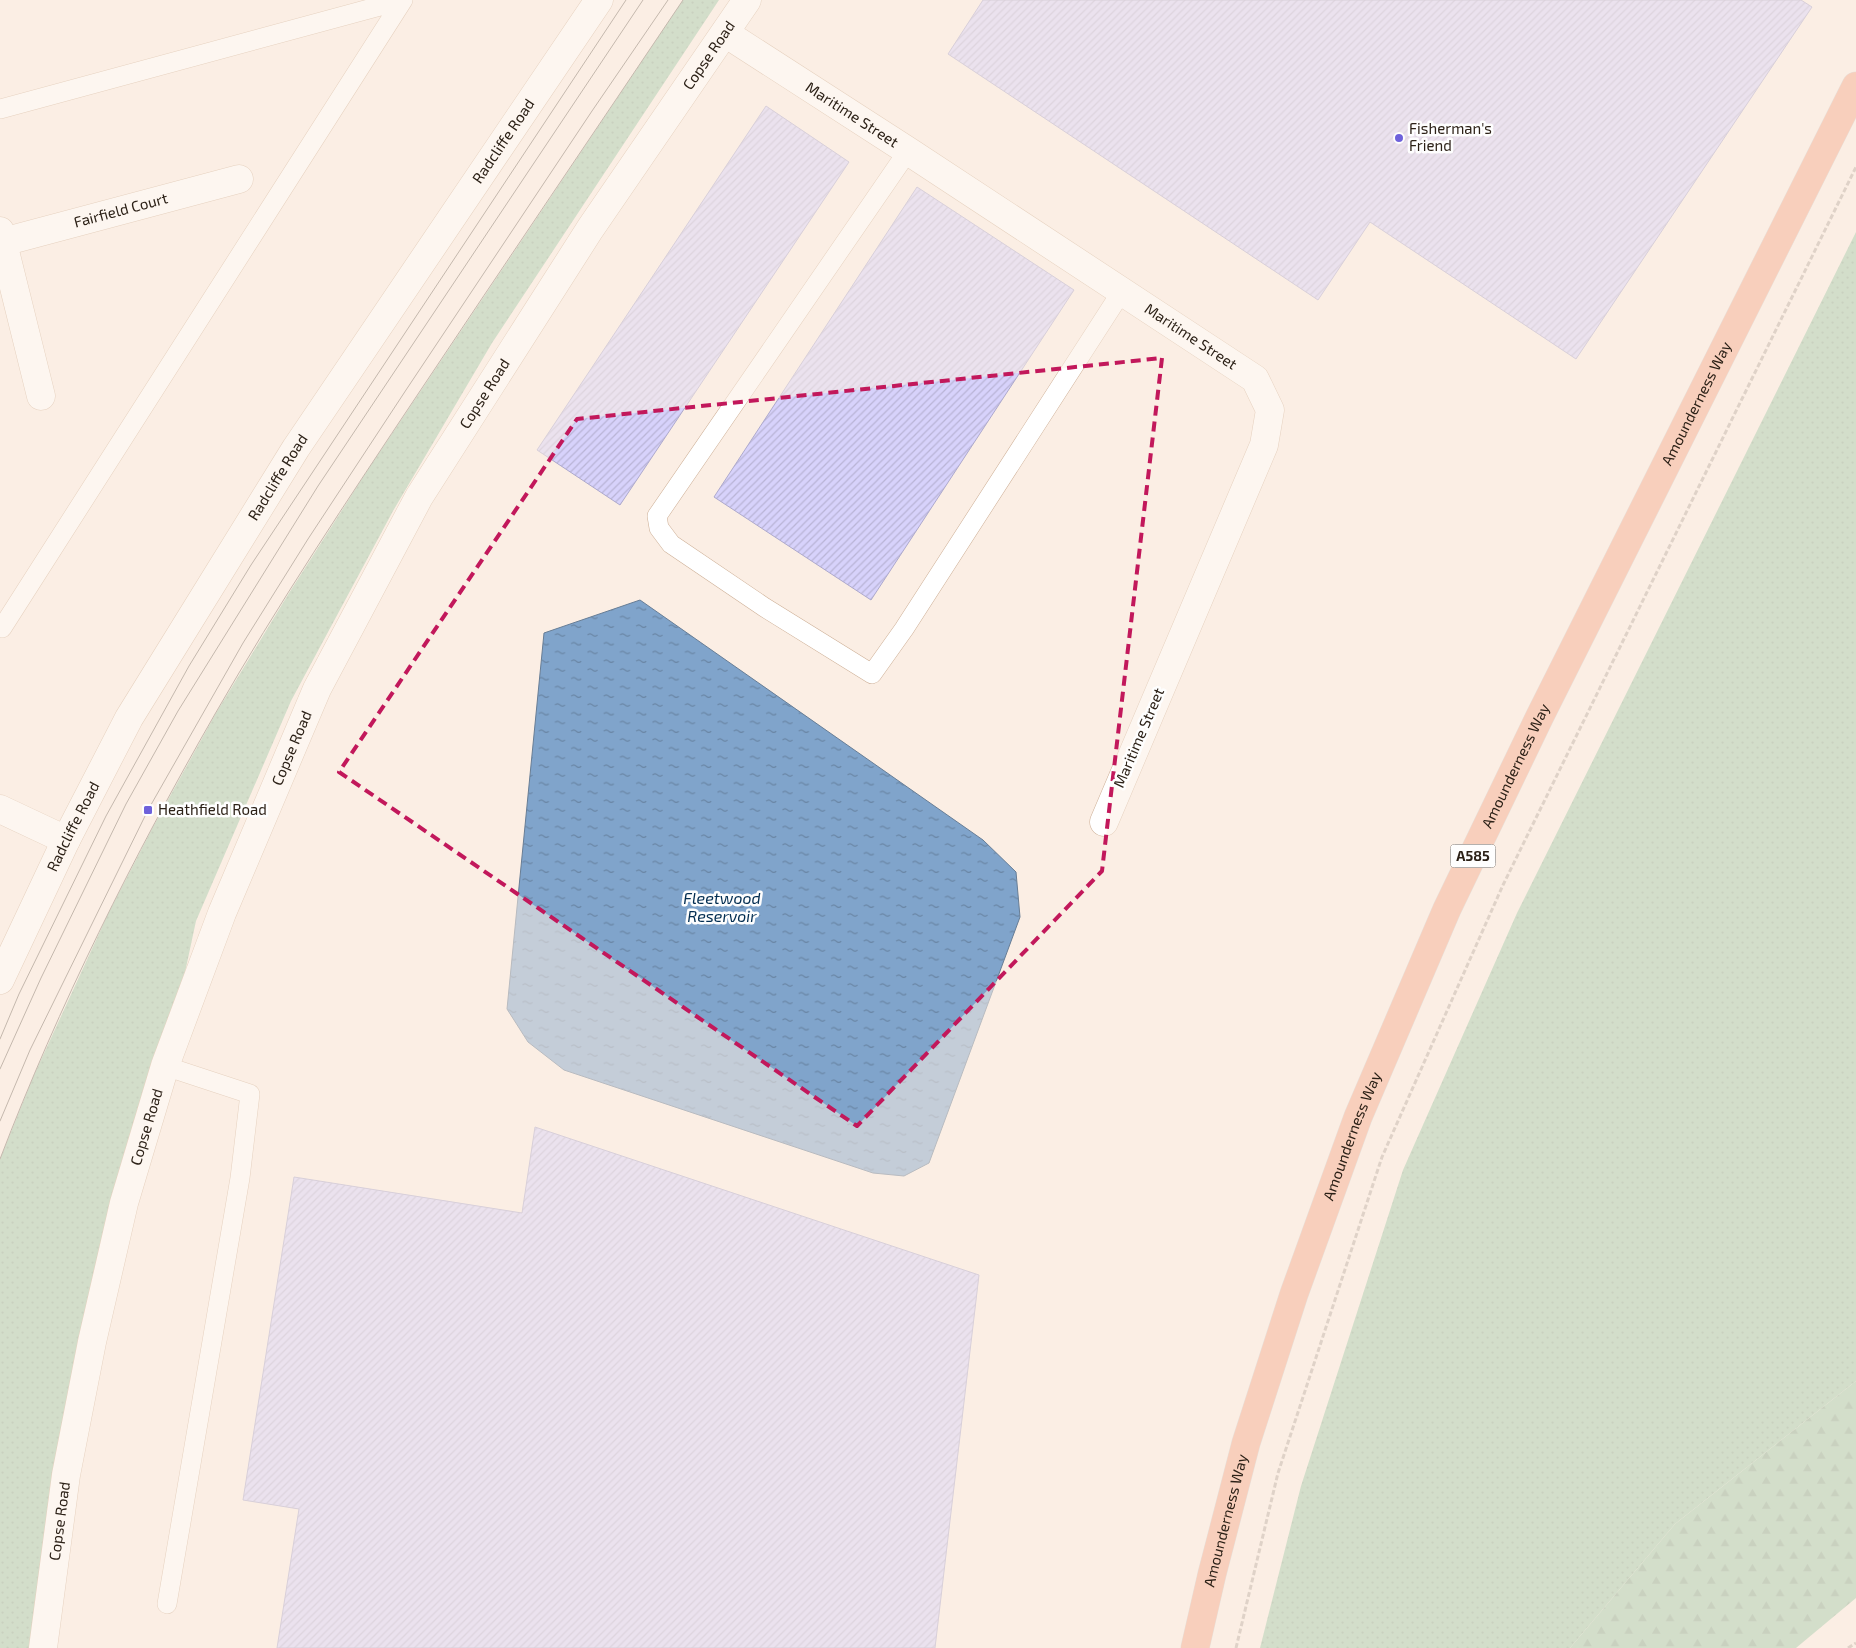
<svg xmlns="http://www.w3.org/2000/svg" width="1856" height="1648" font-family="'Exo 2',sans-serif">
	<defs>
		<pattern id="grass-dots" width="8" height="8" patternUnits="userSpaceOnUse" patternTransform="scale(1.25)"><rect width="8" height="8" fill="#a3caac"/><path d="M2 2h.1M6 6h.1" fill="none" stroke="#8cad93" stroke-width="1.8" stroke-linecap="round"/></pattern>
		<pattern id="forest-firs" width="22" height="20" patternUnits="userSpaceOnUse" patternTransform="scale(1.25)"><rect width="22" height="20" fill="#a3caac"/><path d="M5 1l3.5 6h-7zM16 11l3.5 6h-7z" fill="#8cad93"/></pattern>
		<pattern id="water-ripples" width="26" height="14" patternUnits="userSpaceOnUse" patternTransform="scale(1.25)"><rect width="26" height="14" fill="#80a4cb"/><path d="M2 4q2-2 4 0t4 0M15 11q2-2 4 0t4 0" fill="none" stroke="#6985a4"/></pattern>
		<pattern id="building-hatch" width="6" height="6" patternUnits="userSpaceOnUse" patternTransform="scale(1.25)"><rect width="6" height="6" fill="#d7d2fb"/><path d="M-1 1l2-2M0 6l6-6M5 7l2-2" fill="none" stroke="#b9b4d6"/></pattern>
	</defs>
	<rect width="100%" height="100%" fill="#fbeee4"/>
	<path fill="url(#grass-dots)" d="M683 0H719L492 343 393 511 291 701 196 921 165 1066 124 1203 43 1648H0V1159L34 1075 108 914 154 825 216 713 289 593 367 471Z
		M1856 232V1381L1675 1524 1570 1648H1260L1301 1486 1403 1170 1517 913Z"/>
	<path fill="url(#forest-firs)" d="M1856 1381V1598L1796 1648H1570L1675 1524Z"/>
	<path fill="url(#water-ripples)" stroke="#677d95" d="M640 600 983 840 1016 872 1020 917 929 1163 904 1176 873 1173 564 1070 528 1042 507 1009 544 633Z"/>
	<path fill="url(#building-hatch)" stroke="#ada9cc" d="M983 0H1801L1812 7 1576 359 1370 222 1318 300 948 54Z
		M766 106 849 162 620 505 537 450Z
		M917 187 1074 290 871 600 714 497Z
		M535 1127 979 1275 935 1648H277L299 1509 243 1500 294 1177 522 1213Z"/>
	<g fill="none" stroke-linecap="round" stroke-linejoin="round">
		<g stroke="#cdaf96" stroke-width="20">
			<path id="lane" d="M0 109 402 0
				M908 151 657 516 659 528 671 544 764 607 872 674 904 629 1122 291
				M0 627 2 628 403 0
				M165 1066 250 1094 240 1178 167 1604"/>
		</g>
		<g stroke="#cdaf96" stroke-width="29">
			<g id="street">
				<path id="s1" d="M725 33 908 151 1255 379 1270 410 1264 445 1104 822"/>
				<path d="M0 231 41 396"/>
				<path id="s2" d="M3 242 239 179"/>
				<path d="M0 809 66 840"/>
				<path id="s3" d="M0 980 66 840 129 718 296 448 599 0"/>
			</g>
		</g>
		<g stroke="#cdaf96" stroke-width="29">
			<g id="secondary">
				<path id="s4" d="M43 1648 66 1475 92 1342 124 1203 165 1066 222 913 317 689 419 497 590 229 747 0"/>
			</g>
		</g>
		<g stroke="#d1cecc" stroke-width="29">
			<g id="highway">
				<path id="s5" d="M1195 1648 1212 1574 1246 1443 1294 1294 1358 1117 1447 909 1540 716 1856 86"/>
			</g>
		</g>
		<path stroke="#bdb0a6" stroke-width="3" stroke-dasharray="5 2.5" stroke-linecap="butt" d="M1236 1648 1278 1473 1382 1157 1503 885 1856 167
			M1848 1648 1856 1643"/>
		<use href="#lane" stroke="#fff" stroke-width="19"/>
		<use href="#street" stroke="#fff" stroke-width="28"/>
		<use href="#secondary" stroke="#fff" stroke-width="28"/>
		<use href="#highway" stroke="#f4a98d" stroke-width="28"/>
		<path stroke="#81756b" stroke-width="1" d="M0 1039 19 994 106 816 189 666 251 565 626 0
			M0 1069 41 978 126 804 178 711 318 486 643 0
			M0 1121 30 1050 148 810 243 643 308 539 406 390 592 111 668 0
			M0 1159C59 1005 133 857 215 714 278 604 348 499 418 394 506 262 595 131 683 0"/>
	</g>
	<path d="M0 0H1856V1648H0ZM1162 358 1102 871 857 1126 339 772 577 419Z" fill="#fbeee4" fill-opacity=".55" fill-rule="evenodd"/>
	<path fill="none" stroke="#c2185b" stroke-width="4" stroke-dasharray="10 6" stroke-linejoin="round" d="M1162 358 1102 871 857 1126 339 772 577 419Z"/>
	<g fill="#6e61db" stroke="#fefefe" stroke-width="2">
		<circle cx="1399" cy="138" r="5"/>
		<rect x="143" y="805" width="10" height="10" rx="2.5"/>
	</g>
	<g text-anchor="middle" stroke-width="5" stroke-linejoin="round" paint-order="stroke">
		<rect fill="#fefefe" stroke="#6b635c" stroke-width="1" x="1450.5" y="844.5" width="45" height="23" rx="4"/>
		<g font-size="14" font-weight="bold" fill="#2c2117">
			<text x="1473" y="861">A585</text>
		</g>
		<g font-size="15" fill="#2c2117" stroke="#fefefe">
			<text dy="5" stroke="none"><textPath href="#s4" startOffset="1748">Copse Road</textPath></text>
			<text dy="5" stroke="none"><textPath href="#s1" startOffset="151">Maritime Street</textPath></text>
			<text dy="5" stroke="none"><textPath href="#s3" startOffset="980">Radcliffe Road</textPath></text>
			<text dy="5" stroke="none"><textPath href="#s2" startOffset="122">Fairfield Court</textPath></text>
			<text dy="5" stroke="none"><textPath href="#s1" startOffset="556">Maritime Street</textPath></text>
			<text dy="5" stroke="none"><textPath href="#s4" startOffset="1342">Copse Road</textPath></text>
			<text dy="5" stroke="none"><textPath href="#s5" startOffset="1346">Amounderness Way</textPath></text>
			<text dy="5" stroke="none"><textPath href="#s3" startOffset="575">Radcliffe Road</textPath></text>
			<text transform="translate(1139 738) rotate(-67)" y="5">Maritime Street</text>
			<text dy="5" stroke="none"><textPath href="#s4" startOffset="938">Copse Road</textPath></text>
			<text dy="5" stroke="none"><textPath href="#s5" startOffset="941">Amounderness Way</textPath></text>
			<text dy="5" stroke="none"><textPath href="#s3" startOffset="170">Radcliffe Road</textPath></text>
			<text dy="5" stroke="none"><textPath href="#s4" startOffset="532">Copse Road</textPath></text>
			<text dy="5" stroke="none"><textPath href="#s5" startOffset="536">Amounderness Way</textPath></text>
			<text dy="5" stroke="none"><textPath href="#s5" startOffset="131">Amounderness Way</textPath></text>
			<text dy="5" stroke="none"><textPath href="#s4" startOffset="128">Copse Road</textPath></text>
		</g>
		<g font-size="15" fill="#2c2117" stroke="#fefefe" text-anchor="start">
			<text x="1409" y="134">Fisherman's<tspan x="1409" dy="17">Friend</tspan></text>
			<text x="158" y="815">Heathfield Road</text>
		</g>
		<g font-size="16" font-style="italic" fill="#022d51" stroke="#fefefe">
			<text x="722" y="904">Fleetwood<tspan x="722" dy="18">Reservoir</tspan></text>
		</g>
	</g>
</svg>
